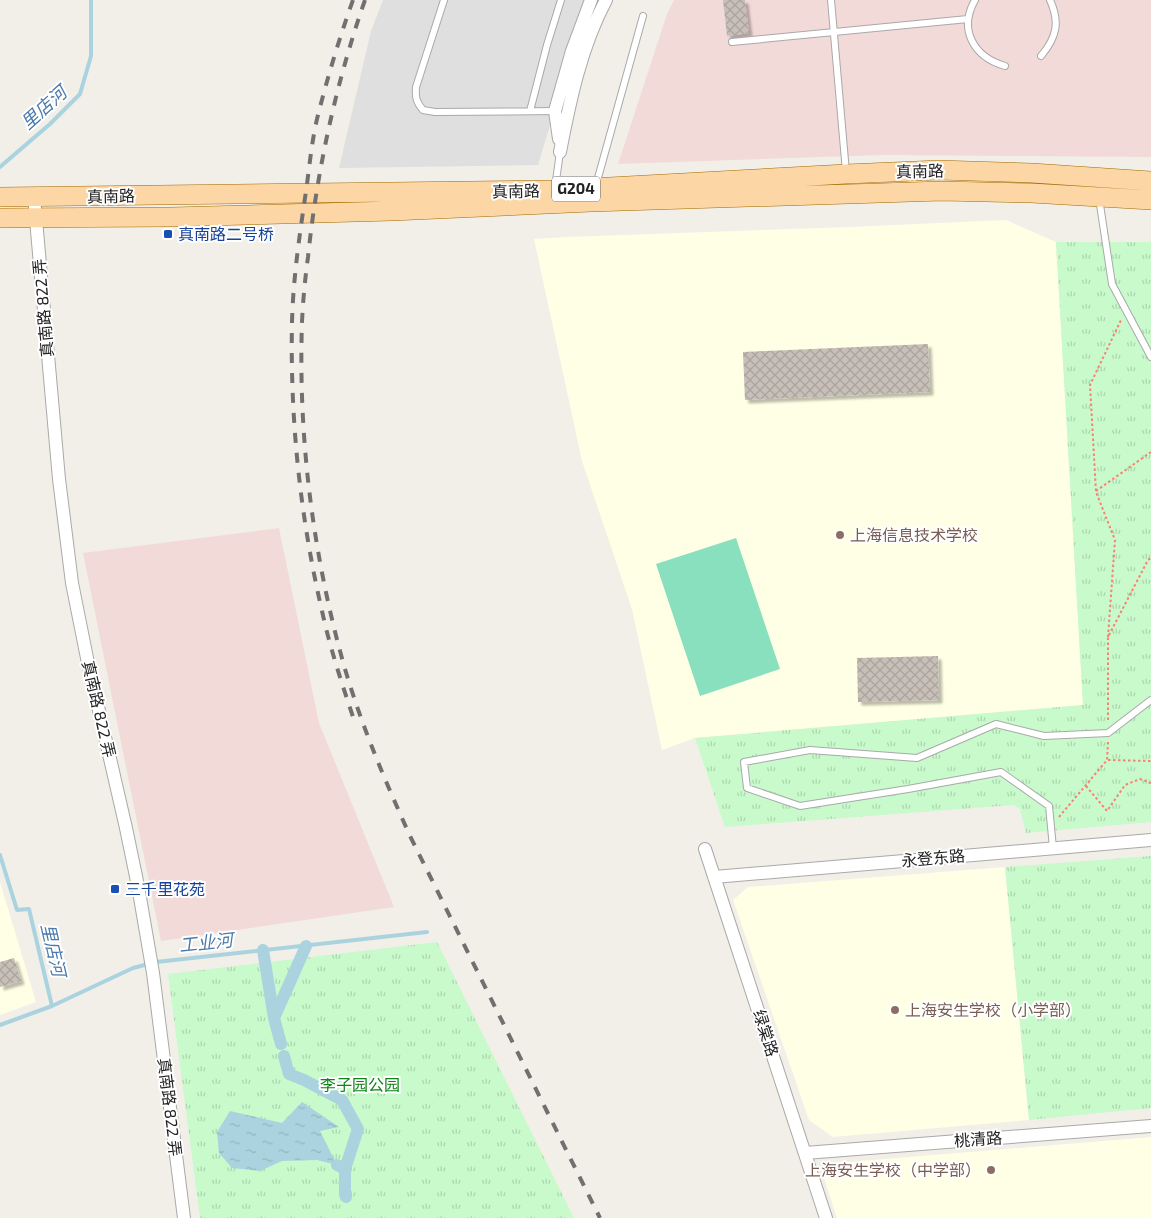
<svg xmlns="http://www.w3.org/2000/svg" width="1151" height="1218" font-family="'Exo 2','Noto Sans SC',sans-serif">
	<defs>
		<pattern id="park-tufts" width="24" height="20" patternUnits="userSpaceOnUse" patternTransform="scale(1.25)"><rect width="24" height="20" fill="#c8facc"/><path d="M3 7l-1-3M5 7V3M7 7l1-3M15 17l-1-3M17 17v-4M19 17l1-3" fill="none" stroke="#acd6af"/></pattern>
		<pattern id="water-ripples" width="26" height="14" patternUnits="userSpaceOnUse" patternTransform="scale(1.25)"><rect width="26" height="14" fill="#aad3df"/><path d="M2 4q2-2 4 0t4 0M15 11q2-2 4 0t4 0" fill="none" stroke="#92b5bf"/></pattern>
		<pattern id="building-cross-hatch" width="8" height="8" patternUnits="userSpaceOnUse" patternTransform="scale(1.25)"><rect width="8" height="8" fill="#c7bfb8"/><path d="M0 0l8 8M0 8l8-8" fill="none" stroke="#aba49e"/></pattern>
		<filter id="shadow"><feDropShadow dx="3.5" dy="3.5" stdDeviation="1" flood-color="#0004"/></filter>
	</defs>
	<rect width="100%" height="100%" fill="#f2efe9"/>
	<path fill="#e0dfdf" d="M383 0H588L538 165 339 168 371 31Z"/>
	<path fill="#f2dad9" d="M674 0H1151V157L882 155 618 164 667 14Z
		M279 528 319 723 394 907 161 941 83 553Z"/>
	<path fill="#ffffe5" d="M1006 220 1056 242 1083 705 695 738 662 750 632 609 582 461 534 239 566 237 849 227Z
		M1005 867 1029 1120 833 1137 809 1120 733 900 748 887Z
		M0 882 36 1002 0 1015Z
		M1151 1137V1218H837L824 1178 836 1163Z"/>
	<path fill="url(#park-tufts)" d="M1056 242H1151V822L1026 833 1020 809 1013 805 725 827 695 738 1083 705Z
		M1151 856V1108L1029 1120 1005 867Z
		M437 942 574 1218H200L168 974Z"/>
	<path fill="#88e0be" d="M736 538 780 669 700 696 656 564Z"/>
	<path fill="url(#water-ripples)" d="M302 1102 339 1127 320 1131 337 1165 317 1160 282 1161 260 1171 232 1168 219 1153 217 1132 230 1111 282 1123Z"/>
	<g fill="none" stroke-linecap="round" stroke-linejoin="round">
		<path stroke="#aad3df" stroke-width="4" d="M0 167 50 124 80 94 91 56V0
			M0 855 17 910 29 909 52 1006
			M0 1025 52 1006 133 968 156 962 427 932"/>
		<path stroke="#aad3df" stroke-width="12" d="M263 950 274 1018 281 1044
			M274 1018 306 946
			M284 1056 289 1074 304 1080 342 1100 358 1129 345 1169 337 1165
			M345 1169V1194L346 1197"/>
	</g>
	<path fill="url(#building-cross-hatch)" filter="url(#shadow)" d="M723 0H745L749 33 727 36Z
		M928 344 930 392 745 400 743 352Z
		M938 656 939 700 858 702 857 658Z
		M14 958 21 981 0 987V962Z"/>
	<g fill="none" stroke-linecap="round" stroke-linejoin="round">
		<g stroke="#a9a9a9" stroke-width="8">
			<path id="service" d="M444 0 416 87C415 98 417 103 423 110L435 112 557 111
				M831 0 846 172
				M975 0C958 30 974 57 1005 66
				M732 42 968 19
				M1041 56C1057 37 1060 22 1050 0
				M530 111 547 45 561 0
				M596 185 643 16
				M555 188 560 152
				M1099 198 1112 284 1151 357
				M1053 848 1049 806 1001 772 908 789 800 806 747 788 744 762 810 750 917 758 996 724 1044 736 1108 733 1151 700"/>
		</g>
		<g stroke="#a9a9a9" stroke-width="14">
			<path id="minor" d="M559 139 555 111 572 51 591 0
				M560 152C570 100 581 47 606 0
				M34 197 59 479 72 583 88 663 126 828 138 886 153 973 184 1218
				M705 849 826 1218
				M714 877 1151 840
				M805 1153 1151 1126"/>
		</g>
		<g stroke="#a06b00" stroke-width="20">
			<path id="primary" d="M0 197 555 190 846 174 939 170 1032 173 1151 181
				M0 218 171 217 392 211 591 202 942 191 1031 193 1151 200"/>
		</g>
		<path stroke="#fa8072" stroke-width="2" stroke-dasharray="2.5 2.5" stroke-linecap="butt" d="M1096 491 1151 452
			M1108 637 1115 540 1096 492 1090 385 1121 320
			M1108 720V637L1148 560 1151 558
			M1108 760 1151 761
			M1086 786 1107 811 1125 785 1140 779 1151 783
			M1059 817 1107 760 1108 742"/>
		<use href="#service" stroke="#fff" stroke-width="6"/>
		<use href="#minor" stroke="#fff" stroke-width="12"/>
		<use href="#primary" stroke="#fcd6a4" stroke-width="19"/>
		<path stroke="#707070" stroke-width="4" stroke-dasharray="10 10" stroke-linecap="butt" d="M353 0C339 39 327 79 317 119 311 145 309 172 305 198 299 239 293 281 292 322 290 419 300 516 322 611 330 648 342 684 354 720
			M365 0C336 83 317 170 308 257 305 279 303 300 302 322 298 438 313 557 345 669 362 727 386 783 411 838L600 1218"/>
	</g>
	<g fill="#1a4fb4" stroke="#fff" stroke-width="2">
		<rect x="163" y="229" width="10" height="10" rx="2.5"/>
		<rect x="110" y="884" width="10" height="10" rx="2.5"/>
	</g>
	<g fill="#8d6e63" stroke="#fff" stroke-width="2">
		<circle cx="840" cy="535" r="5"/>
		<circle cx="895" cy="1010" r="5"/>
		<circle cx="991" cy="1170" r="5"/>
	</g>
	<g text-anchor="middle" stroke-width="4" stroke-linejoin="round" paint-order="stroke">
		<rect fill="#fff" stroke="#646464" stroke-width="1" x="552" y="176.5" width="48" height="25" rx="4"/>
		<g font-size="15" font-weight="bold" fill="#222">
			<text x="576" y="194">G204</text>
		</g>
		<g font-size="16" fill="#222" stroke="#fff">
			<text transform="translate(920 171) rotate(-1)" y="6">真南路</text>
			<text transform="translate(516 191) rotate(-1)" y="6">真南路</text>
			<text transform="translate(111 196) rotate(-1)" y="6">真南路</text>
			<text transform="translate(43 308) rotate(-95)" y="6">真南路 822 弄</text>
			<text transform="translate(99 709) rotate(77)" y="6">真南路 822 弄</text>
			<text transform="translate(933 858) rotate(-5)" y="6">永登东路</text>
			<text transform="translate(766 1033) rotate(72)" y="6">绿棠路</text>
			<text transform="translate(170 1107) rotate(83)" y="6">真南路 822 弄</text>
			<text transform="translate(978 1139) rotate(-4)" y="6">桃清路</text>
		</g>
		<g font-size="16" fill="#164399" stroke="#fff" text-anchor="start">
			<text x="178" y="240">真南路二号桥</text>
			<text x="125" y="895">三千里花苑</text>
		</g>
		<g font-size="16" fill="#785e54" stroke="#fff" text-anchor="start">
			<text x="850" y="541">上海信息技术学校</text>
			<text x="905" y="1016">上海安生学校（小学部）</text>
			<text x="981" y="1176" text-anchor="end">上海安生学校（中学部）</text>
		</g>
		<g font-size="16" fill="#0c8416" stroke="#fff">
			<text x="360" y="1091">李子园公园</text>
		</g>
		<g font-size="18" font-style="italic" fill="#4a7aab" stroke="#fff">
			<text transform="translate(44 108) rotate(-42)" y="6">里店河</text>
			<text transform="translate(206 943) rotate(-6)" y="6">工业河</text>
			<text transform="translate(53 950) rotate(77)" y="6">里店河</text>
		</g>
	</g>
</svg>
